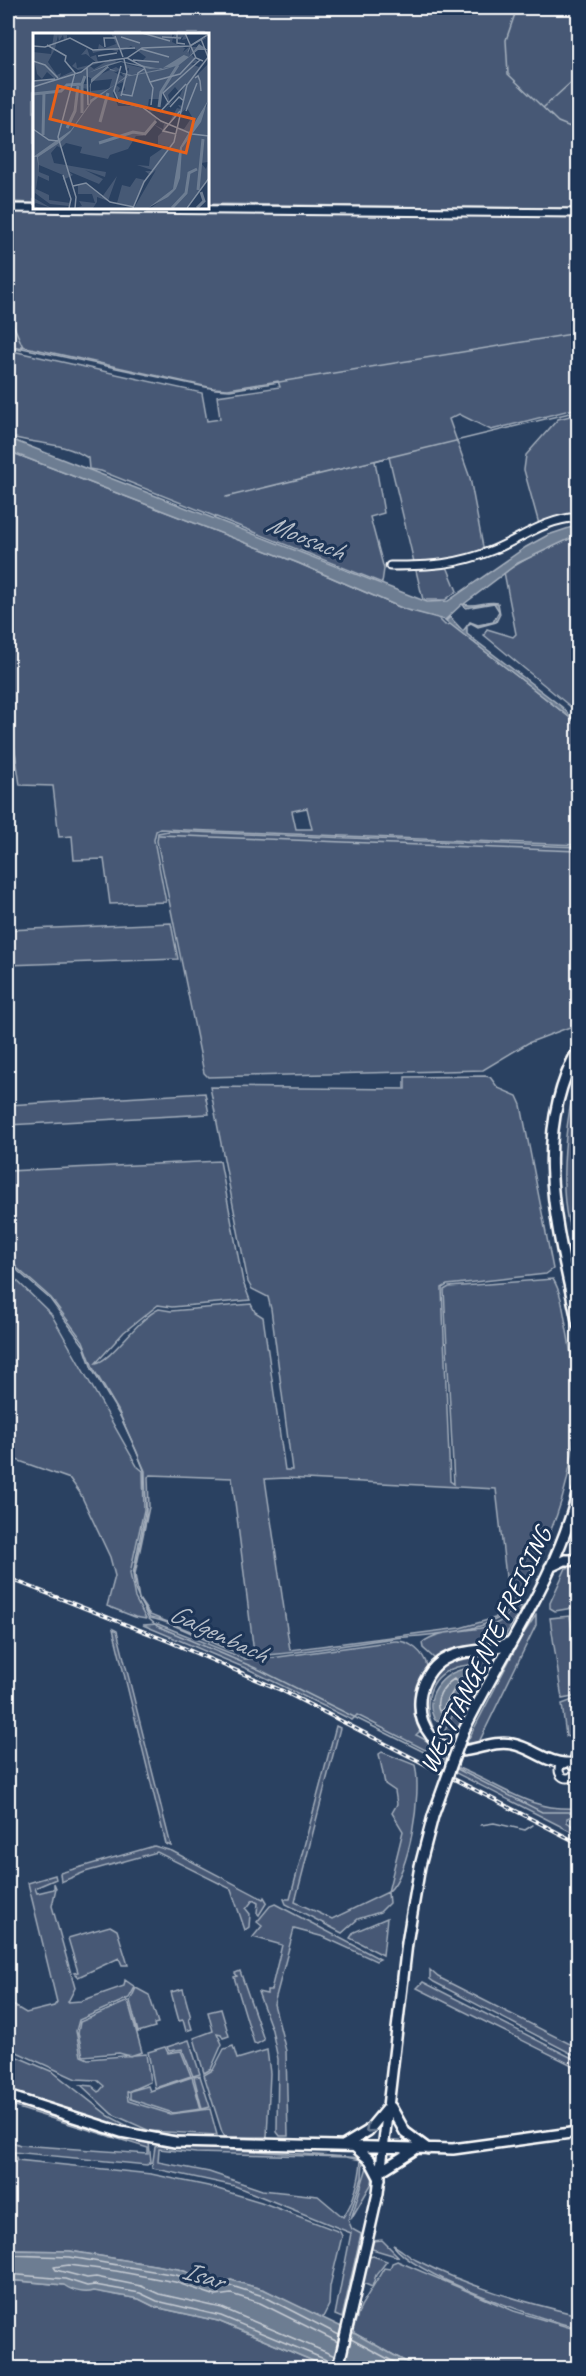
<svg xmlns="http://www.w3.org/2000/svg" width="586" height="2376" font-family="Caveat,sans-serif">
	<rect width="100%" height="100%" fill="#2a4161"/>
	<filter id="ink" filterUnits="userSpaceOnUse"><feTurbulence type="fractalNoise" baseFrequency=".0167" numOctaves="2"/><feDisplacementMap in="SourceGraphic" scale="12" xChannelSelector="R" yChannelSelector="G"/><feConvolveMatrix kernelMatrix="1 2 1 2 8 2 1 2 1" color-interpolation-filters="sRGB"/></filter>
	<g filter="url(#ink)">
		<path fill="#465975" stroke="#a2acba" stroke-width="1.5" fill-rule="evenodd" d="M8 8H578V209L207 204V34H34V203L8 202Z
			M8 211 578 216V408L491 430 459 414 449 419 470 478 484 552 446 564 457 591 445 600H423L389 457 375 461 384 513 370 517 384 569 382 583 101 471 89 469 88 458C62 441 36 445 8 436V350L202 393 207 421 220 419 217 396 280 387 278 381 228 389 213 388 21 346V350L8 347Z
			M570 416 578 418V516L539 524 524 470 526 455 558 419Z
			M8 451 298 563 404 609 437 617 445 625 451 624 578 724V845L160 829 156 831 154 840 166 902 110 904 104 859 74 860 72 836 59 837 53 786 20 785 8 704ZM307 808 312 829H296L292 811Z
			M578 535V713L484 635 487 629 513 637 516 634 504 572 540 551Z
			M168 831 578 847V1024L528 1043 483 1070 208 1077 204 1073 157 841 158 833Z
			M171 923 178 959 8 965V930Z
			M485 1076 490 1077 498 1088 517 1096 521 1105 553 1269 546 1274 447 1285 442 1288 450 1481 454 1484 444 1290 449 1287 553 1279C563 1295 564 1318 568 1336 584 1426 573 1502 525 1581 518 1593 511 1611 499 1618 472 1634 420 1635 388 1639 343 1645 298 1654 252 1656 216 1650 185 1625 150 1618L139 1600 134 1575 146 1515 145 1471 118 1410 94 1370 83 1341 51 1298 17 1268 8 1255V1171L220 1161 243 1282 250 1300 172 1307 158 1305 124 1332 96 1363C111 1361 138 1318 159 1309L171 1311 251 1304 255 1312 263 1317 285 1470H292L271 1309 268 1297 252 1289 248 1282 210 1087 405 1089V1077ZM151 1475 232 1478 254 1653 223 1644 150 1615 139 1599 135 1574 149 1507 148 1477ZM286 1478 496 1489 509 1603 495 1618 460 1628 290 1650 265 1479Z
			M578 1079V1240C554 1222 565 1106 578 1079Z
			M205 1093 209 1114 8 1125V1105Z
			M8 1272 51 1314 137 1466 143 1471 144 1510 130 1573 135 1598 146 1619 135 1617 107 1606 115 1576 110 1557 80 1493 70 1479 8 1457Z
			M575 1567 578 1569V1607L555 1611 550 1608V1603L566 1568Z
			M516 1606 523 1607 500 1644 464 1648 435 1659 423 1648 422 1643C439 1627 477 1634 499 1622 506 1618 511 1611 516 1606Z
			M536 1615V1625L479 1742 465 1746 522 1636Z
			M570 1616 578 1673V1696L562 1699 550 1618Z
			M158 1624 245 1659 271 1658 395 1641C410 1640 424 1653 427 1666 416 1687 408 1709 420 1731L416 1735C427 1739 435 1749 450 1754L447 1761 357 1715 352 1720 250 1670 143 1625Z
			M113 1629 117 1631 171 1846 166 1844Z
			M476 1654 487 1659 489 1668 452 1746 444 1742 443 1734 478 1667 476 1664C470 1665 461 1665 454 1668 428 1677 423 1704 433 1727L430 1730C418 1705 423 1671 453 1659 459 1656 468 1656 476 1654Z
			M578 1698V1740L566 1736 562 1704Z
			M336 1726 340 1728 295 1902 332 1919 388 1892 403 1831 392 1813 397 1804 395 1791 385 1784 379 1754 382 1752 415 1765C422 1792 410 1874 388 1892L389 1903 380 1912 358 1919 342 1933 286 1904 284 1899H290Z
			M456 1767C500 1784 529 1812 578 1808V1814L567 1818V1822L578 1830V1835L454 1772Z
			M154 1846 172 1851 263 1899 264 1897 267 1902 259 1915 257 1913 258 1903 253 1900 246 1909 250 1914 249 1927 245 1930 231 1889 157 1852 85 1872 61 1882 60 1873Z
			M55 1875 56 1879 35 1888 37 1893 54 1889V1883L56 1888 52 1906 75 1988 68 2002 81 2001 124 1986 125 1980 135 1987 129 1998 79 2020 76 2031 81 2056 88 2059 146 2054 150 2082 127 2092 128 2101 170 2114 210 2109 217 2135 150 2131 112 2114 81 2085 92 2086 99 2092 104 2086 97 2080 76 2079 8 2048V2002L26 2013 54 2006 57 2002 28 1883Z
			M275 1904 380 1959 376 1961 324 1937 294 1929 274 2004 286 2051 288 2136H280L277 2132 278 2059 272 2030 258 1992 267 1994V1990H271L282 1945 253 1937 262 1926 257 1922 270 1906Z
			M387 1918 383 1955 350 1938 354 1932Z
			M110 1926 117 1930 128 1965H122L119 1958 78 1977 74 1973 78 1972 68 1938Z
			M430 1970 438 1977 578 2048V2057L434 1982 430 1979Z
			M240 1971 264 2040 257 2044 254 2043 234 1977 237 1976 235 1973Z
			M423 1982 578 2061V2068L417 1988Z
			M136 1988 149 1995 158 2023 154 2024 155 2027 138 2032 130 2001Z
			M183 1989 191 2018 189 2019 192 2029 186 2031 183 2020 179 2021 171 1992Z
			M128 2001 142 2052 130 2056 119 2053 83 2056 78 2033 80 2022Z
			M221 2009 229 2036 223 2038 221 2034 217 2033 222 2044 211 2069 204 2073 194 2038 213 2031 208 2012Z
			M189 2040 200 2074 193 2076 182 2049 169 2051 167 2047Z
			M233 2046 237 2059 267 2050 270 2073 267 2137H225L222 2132 204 2075 213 2070 224 2049Z
			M165 2047 168 2053 181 2051 191 2076 155 2088 148 2052Z
			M8 2053 53 2072 109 2116 137 2131 217 2140 143 2134 8 2092Z
			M200 2076 210 2107 202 2109 194 2077Z
			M192 2077 201 2109 173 2113 130 2099V2091L148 2086 150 2091Z
			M8 2099 78 2122 111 2137H127L149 2143 151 2162 147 2165 14 2152 17 2160 151 2174 208 2186 261 2202 340 2232 342 2236 330 2286 329 2305 322 2319 265 2290 231 2280 219 2283 178 2269 70 2251 8 2250V2140L20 2145 148 2154V2148L21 2109 8 2104Z
			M159 2145 363 2158 362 2178 348 2220 352 2229 361 2234 342 2318 335 2315 351 2233 235 2186 152 2168 155 2147ZM159 2149 196 2153 346 2157 361 2160C360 2178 354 2202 343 2217L318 2196 262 2190 209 2172 158 2162Z
			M368 2164 373 2175 372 2183 351 2219Z
			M382 2240 399 2257 372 2249 373 2241Z
			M393 2245C401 2249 408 2256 416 2260 467 2286 523 2302 578 2315V2328C538 2318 416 2277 393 2245Z
			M373 2256 387 2261 376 2275 372 2287 363 2283 369 2257Z
			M397 2261 514 2311 578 2330V2368H417L352 2332 361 2306 384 2268 390 2269 392 2263Z
			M8 2280 64 2285 139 2299 155 2307 218 2321 330 2368H8Z"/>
		<path fill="#6d7d92" stroke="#a7b1be" stroke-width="1.5" d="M8 438 427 602 448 601 526 547 548 535 578 525V535L518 563 464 604C474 608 487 600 498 603L500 614 496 622 478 627 471 623 467 625V634L562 707 578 724 446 621 450 617 463 631 470 622 478 625 493 622 499 611 494 603 466 608 462 604 445 620 404 609 298 563 8 451Z
			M465 1669 470 1673 442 1723 435 1720C422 1698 442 1672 465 1669Z
			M8 2250 70 2251 178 2269 219 2283 231 2280 265 2290 352 2332 417 2368H330L218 2321 155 2307 139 2299 94 2291C85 2294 72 2291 64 2285L8 2280Z"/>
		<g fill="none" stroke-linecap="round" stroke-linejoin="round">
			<path stroke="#c5cbd3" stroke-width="1.5" d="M454 1679 458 1683 442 1710 439 1711C434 1699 443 1686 454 1679Z
				M8 2255 70 2257 176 2275 218 2288 232 2286 263 2296 339 2335
				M8 2274 65 2279 87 2286 95 2285 140 2293 157 2301 221 2316 324 2359 330 2362 331 2368
				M351 2339 405 2368
				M335 2356 222 2308 159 2294 141 2286 96 2277 87 2278 56 2270 54 2267 69 2265 116 2271 175 2282 216 2296 231 2294 260 2303 338 2342"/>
			<path stroke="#a7b1be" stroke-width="1.5" d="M517 8 506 40 508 74 558 122 578 130
				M544 107 578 76
				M8 203 34 204
				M207 205 578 208
				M8 313 23 347
				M8 345 215 389 230 390 578 333
				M226 497 578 411
				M159 835 578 851
				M8 1258 19 1272 50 1299 84 1346 92 1369 120 1416 136 1450 144 1470 146 1507 133 1574 135 1590 148 1618 157 1626 260 1670 448 1764
				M455 1768 542 1812H578
				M481 1825 494 1823 525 1830 533 1825"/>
			<g stroke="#fff" stroke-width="11">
				<path id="minor" d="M8 208 578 213
					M390 566C429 566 457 565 493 550 524 537 543 520 578 517
					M559 1770a8 8 0 1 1 16 0a8 8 0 1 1-16 0Z"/>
			</g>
			<g stroke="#fff" stroke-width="14">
				<path id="major" d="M578 1050C529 1138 559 1233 578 1325
					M550 1567 565 1560H578
					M510 1642C488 1654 461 1647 440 1662 427 1672 419 1689 420 1706 420 1717 424 1727 431 1736 458 1768 482 1738 512 1744 531 1747 545 1762 564 1763
					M464 1730C502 1652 557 1577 578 1491
					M574 1766 578 1749
					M8 2096 121 2132 175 2142 453 2149 578 2132
					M391 2107 405 2132 428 2149
					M343 2146 368 2131 388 2107
					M355 2147 370 2160 380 2179
					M382 2170 414 2150
					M338 2368 378 2193 407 1943 420 1866 433 1816"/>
			</g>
			<use href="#minor" stroke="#1d3557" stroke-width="7"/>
			<use href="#major" stroke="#1d3557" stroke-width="9"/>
			<g stroke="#fff" stroke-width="4">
				<path id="rail" d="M8 1578 168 1641 283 1691 578 1843"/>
			</g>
			<use href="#rail" stroke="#1d3557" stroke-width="1.5" stroke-dasharray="4.5" stroke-linecap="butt"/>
			<g stroke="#fff" stroke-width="14" stroke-linecap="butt">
				<path id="major-bridge" d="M433 1816 464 1730"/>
			</g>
			<use href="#major-bridge" stroke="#1d3557" stroke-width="9"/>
		</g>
		<defs><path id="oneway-chevron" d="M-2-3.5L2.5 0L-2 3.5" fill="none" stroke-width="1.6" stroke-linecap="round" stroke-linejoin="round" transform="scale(1.5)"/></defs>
		<use stroke="#6c7c92" href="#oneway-chevron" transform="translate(369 2129) rotate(138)"/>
	</g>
	<g text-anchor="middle" stroke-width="6" stroke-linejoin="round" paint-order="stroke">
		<g font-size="26" fill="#fff" stroke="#1d3557">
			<text transform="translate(485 1650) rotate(-64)" y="9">WESTTANGENTE FREISING</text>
		</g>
		<g font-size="27" font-style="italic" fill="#b6bec8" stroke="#1d3557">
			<text transform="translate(306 537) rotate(22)" y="9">Moosach</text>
			<text transform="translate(219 1633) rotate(25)" y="9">Galgenbach</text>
			<text transform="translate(203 2275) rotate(17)" y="9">Isar</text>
		</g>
	</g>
	<g transform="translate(33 33)">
		<rect width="176" height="176" fill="#2a4161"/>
		<path d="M21 0 34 2V6L31 7 30 2 26 8 25 2 22 16 15 29 24 42 28 40 27 44 40 38 33 31 41 37 40 44 54 35 45 37 39 33 43 29 44 35 64 30 53 21 48 22 54 15 57 24 63 22 65 29H69L57 33 61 36 77 26 84 29 72 34 64 43 83 34 88 37 81 39 91 44 89 41 95 40 96 35 92 37V31L110 35 104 28 116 27H110L113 24 98 13 88 18 85 13V19L76 16 60 20 59 17 65 16 66 11 72 15 83 11 78 0H139V5L143 0 144 5 145 0H155L153 6 149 7 151 2 147 7 140 5 139 9 152 15 150 19 156 14V22L158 14H164L158 21 165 29 158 31 166 34 170 29 163 43 175 31V67L147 114 144 150 139 159 115 175H101L123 137 112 147 100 174 84 170 89 152 97 154 103 145 112 147 117 142 112 138H122L104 132 116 133 117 124 133 113 125 111V103H112H125L130 98 120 91 130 96 131 91 124 88 135 92 132 97 144 102 143 94 151 96 159 84 154 75 136 90 144 75 148 76 145 72 150 73V67L146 65 151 53 146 59 142 54 135 62 137 70 141 67 125 85 137 72H132L135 67 130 59 126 66H116L115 73 90 70 82 61 83 52 87 55 85 59 92 57 90 49 83 52 86 44 80 60 85 73H106L116 79 117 74 125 78H117L124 86 110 103H103L95 116 77 122 75 126 47 120 49 114 33 110 28 115 24 113 18 120 21 130 73 139 72 144 52 137 70 146 66 151 35 138 40 142 30 147V142L6 132V139L16 143V148L5 143 3 156 16 162V167L37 170 36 173 17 171 2 160 1 165 18 175 3 170 0 172 6 175H0V48L22 46 14 39 9 46 4 41 0 19 18 21ZM53 43 60 46V48L57 51 56 55 60 48 79 46 76 56 49 59V55L55 56V51H47ZM175 71V129L168 130 173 136 175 130V145L153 175H118L143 156 149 115ZM84 143 75 168 64 164V169L60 175H42L49 173 46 168 62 170 59 161H45V152L53 150 69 164Z" fill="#465975" fill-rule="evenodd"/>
		<path d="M175 4 158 13 156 18 155 19 151 22 156 24 166 11 175 17H165L146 32 130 37 92 44 59 69 37 100 26 110 5 124 6 137 0 169 6 137 4 124H0L38 97 57 70 58 46 74 33 55 40 73 32 87 28 128 36 154 20 157 13 161 10ZM88 29 117 36 138 34 99 42 77 37 75 33ZM75 35 96 43 57 67V51ZM175 67 168 89 149 115 147 145 143 156 135 164 115 175 140 156 147 114Z" fill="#6d7d92" fill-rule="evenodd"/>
		<path fill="none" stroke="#6d7d92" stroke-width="3" d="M0 61 28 58 34 52 49 51 52 43M126 74 128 59 145 32M49 80V51M67 89 75 60M34 95 42 78 45 53M10 102 11 59M66 110 100 99 112 101 123 88M165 157 170 106M139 175 153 160 156 140 164 136M164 175 171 168 168 159"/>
		<path fill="none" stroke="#7f8da0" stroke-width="1.5" d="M109 0 137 8M144 0V10L152 11M152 0 163 25 170 28M82 3 90 24M88 4 107 10M129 4 148 5M168 6 175 24M14 12 33 23 32 28 42 40 25 104 43 164 42 175M0 13 12 14 37 5 60 17 102 15M157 13 176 1M72 14 71 5H82M108 16 136 24M65 23 84 20M94 25 111 34 117 49 147 41 163 24M100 27 126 29M0 28 12 32 25 45M88 33 81 58 86 69 109 74 128 88 159 101 176 103M54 35 55 72M162 45 165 43 167 48 168 58M0 48 22 46M117 49 120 55 118 72M0 54 48 39 60 30 94 25 109 15 157 13M88 61 99 63 105 40 111 36M88 63 94 39 91 26M135 69 130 60 167 27M137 74 146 64 151 68M153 78 164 50M127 79 153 51M0 96 16 107 25 108M143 101 130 98 147 78M175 103 176 134M30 142 38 166 36 175M40 153 53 150 77 169 101 174M100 175 111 149 141 109 154 52 176 23M154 175 176 145"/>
		<path fill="#e96118" fill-opacity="0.15" stroke="#e96118" stroke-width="3" d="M25 53 161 86 153 120 17 86Z"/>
		<rect width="176" height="176" fill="none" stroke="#fff" stroke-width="3"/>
	</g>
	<rect width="586" height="2376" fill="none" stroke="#1d3557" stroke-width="30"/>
	<rect x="15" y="15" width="556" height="2346" fill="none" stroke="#fff" stroke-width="2" filter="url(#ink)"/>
</svg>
